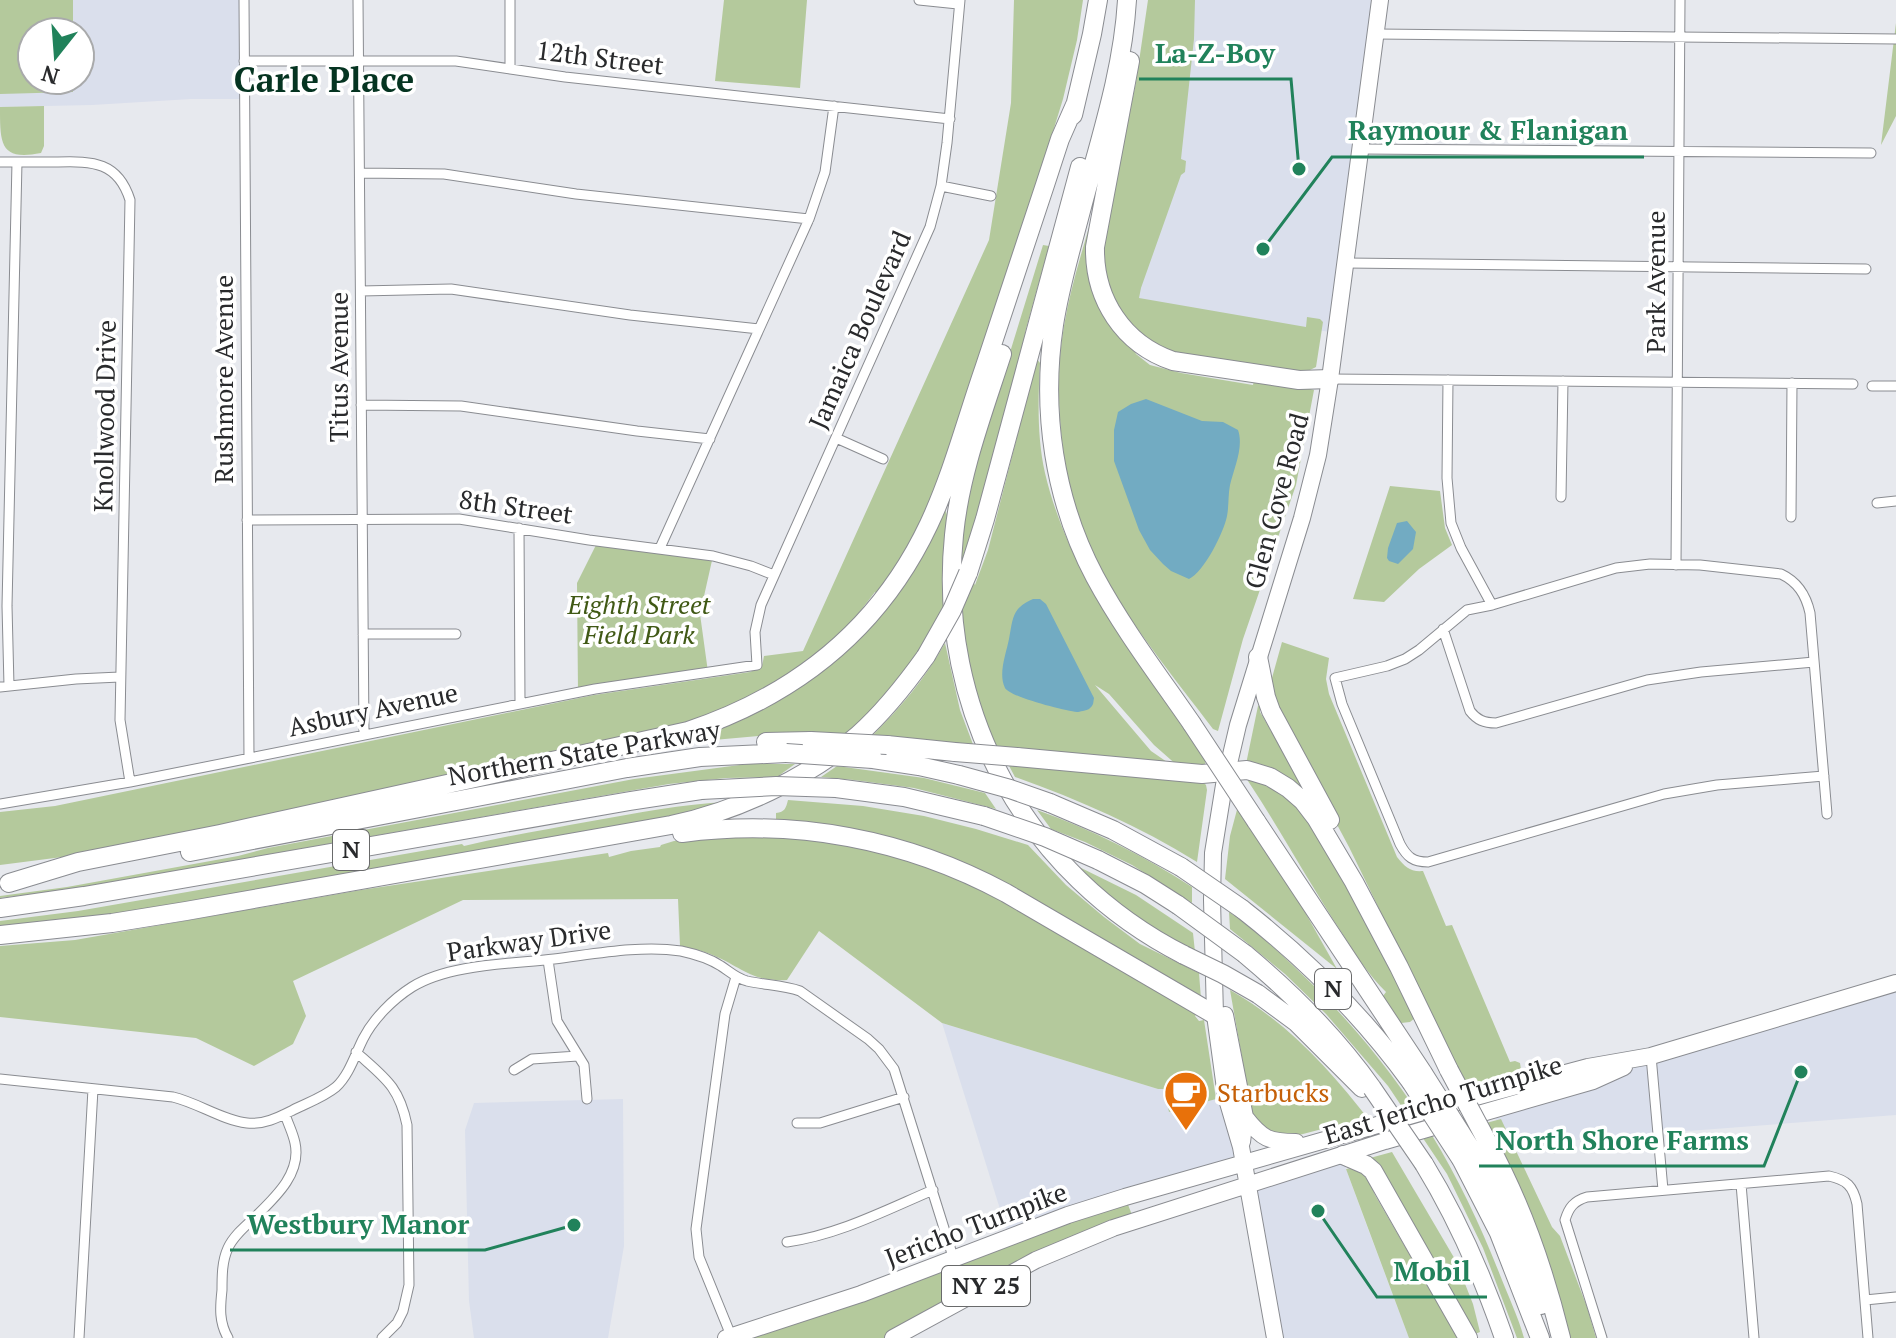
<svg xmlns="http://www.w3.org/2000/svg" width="1896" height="1338" font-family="'PT Serif',serif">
	<rect width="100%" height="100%" fill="#e7e9ee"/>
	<path fill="#dadfec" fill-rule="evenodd" d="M0 0H244V99H191L92 105 0 107ZM32 32H80V80H32Z
		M1191 0H1381L1336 333 1131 300Z
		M1896 983V1115L1597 1138 1513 1147 1490 1110 1651 1055Z
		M942 1023 1158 1089H1164L1195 1104 1226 1096 1244 1163 1009 1238Z
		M623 1099 624 1246 608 1338H474L469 1301 465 1130 474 1103Z
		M1343 1155 1346 1169 1368 1229 1409 1338H1275L1247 1185Z"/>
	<path fill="#b4c99c" d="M0 0H73V32H32V80H73V92L0 94Z
		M724 0H807L800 88 715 81Z
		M1014 0H1083L1077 40 1063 99 1017 248 943 465 923 523 878 595 875 592 851 623 805 665 765 692 705 718 609 741 86 854 0 865V812L55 806 594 695 750 672 762 666 764 656 803 651 989 240 1011 103Z
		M1148 0H1195L1194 39 1181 159 1186 161 1185 172 1181 175 1141 288 1139 298 1306 327 1307 317 1320 319 1323 322 1316 367 1310 370V373L1163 351 1132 329 1109 292 1102 255 1111 202 1136 82Z
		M1896 23V116L1881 145Z
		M44 106V146L41 153C0 161 0 144 0 107Z
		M1096 202 1090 256 1136 354 1150 365 1181 373 1253 385 1254 380 1310 387V389L1314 390 1296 485 1243 639 1218 731 1213 729C1173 676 1129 623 1097 564 1063 499 1051 398 1064 326 1071 284 1085 243 1096 202Z
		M1043 245 1049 246 1026 329 1022 349 964 563 975 585 988 550 1037 359 1040 363C1038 399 1037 438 1045 473 1071 583 1145 669 1206 761L1204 766 1179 767 1154 745 1109 694 1095 685 1151 751 1167 762 994 748 975 694 961 621 960 558 965 516 979 453Z
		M1390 486 1440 491 1445 528 1452 545 1419 569 1384 602 1353 599Z
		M945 509 947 515 943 555V613L911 666 877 705 846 735H771L669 744 773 703 811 679 855 639Z
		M598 541 713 556 700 614 708 672 578 692 577 583Z
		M1282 642 1329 658 1326 679 1329 694 1397 857C1405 867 1410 872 1423 871L1446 926 1452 925 1510 1062 1515 1061 1520 1063 1522 1076 1468 1091 1349 847 1272 703 1270 685Z
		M945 643 960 710 974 747 871 737C900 708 925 679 945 643Z
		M1260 704V712L1308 794 1246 764 1258 706Z
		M1007 762 1070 769 1078 772 1079 769 1202 781 1206 785 1207 790 1197 862C1139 826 1079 800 1015 777Z
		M747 764H795L777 777 726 778 669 784 67 890 0 898V896L67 887 238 856 268 848 634 779Z
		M837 766 924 778 985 793 996 809 914 788 854 780 821 777Z
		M1249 777 1271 786 1302 809 1323 841 1387 961 1415 1018 1410 1022 1401 1023 1383 996 1386 992C1368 974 1355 954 1342 933 1309 883 1281 831 1248 781Z
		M788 800 863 806 924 816 976 829 1028 845 1066 885 1104 917 1140 944 1199 973 1201 999 1000 885 776 824V813C785 812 786 808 788 800Z
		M728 802 711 809 213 901 0 930V921L78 911 462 844 464 846C506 836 549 829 592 821 637 813 682 804 728 802Z
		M1238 806 1301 905 1337 969 1225 879 1230 836Z
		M1037 810C1091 829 1144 856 1192 887V903L1132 865 1085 842 1051 829Z
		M751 835 811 839 873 849 945 872 1012 904 1197 1013 1195 1016 1199 1021 1204 1020 1216 1099 1169 1112 1164 1089H1158L942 1023 819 931 787 980C750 982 741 966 710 954 700 950 690 948 680 946L678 899 463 900 293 981 306 1016 293 1044 254 1066 196 1038 0 1017V946L75 940 361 890 608 853 609 857 631 851 660 847 661 845 674 841Z
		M1071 863 1136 895 1193 933 1195 952 1136 918Z
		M1229 912C1259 932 1286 959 1312 984 1400 1072 1455 1160 1500 1275 1508 1296 1518 1316 1524 1338H1517L1483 1248 1447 1174 1388 1086 1326 1014 1285 974 1230 929Z
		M1230 990C1287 1022 1330 1070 1370 1121L1345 1123 1280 1140 1267 1131 1252 1114Z
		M1501 1119 1552 1227 1560 1236 1587 1307 1596 1338H1567L1486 1123Z
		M1392 1152 1456 1261 1473 1304 1480 1332 1470 1336 1370 1158Z
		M1351 1168 1366 1173 1375 1195 1458 1338H1409L1346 1169Z
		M1125 1197 1134 1220 1069 1245 908 1338H726Z"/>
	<path fill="#72abc2" d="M1146 399 1202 421 1223 422 1238 430C1244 447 1234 468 1230 485 1228 495 1229 506 1227 516 1224 532 1204 572 1189 579L1171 571 1163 564 1150 550 1139 530 1114 461V430L1118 412 1131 404Z
		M1407 521 1416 532 1413 549 1398 564 1389 561 1387 558 1388 548 1397 523Z
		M1033 599H1040L1046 604 1094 698C1093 703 1094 705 1089 709 1087 710 1079 712 1077 712 1065 711 1010 697 1005 688 998 674 1006 654 1009 639 1013 618 1012 608 1033 599Z"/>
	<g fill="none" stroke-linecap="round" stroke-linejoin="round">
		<g stroke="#8a8c91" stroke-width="11">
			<path id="minor" d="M244 0 249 758
				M358 0 364 734
				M919 0 958 4
				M1376 34 1896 39
				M244 61H456L565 77 950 119
				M510 69V0
				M1361 149 1871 153
				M0 162C19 162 39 162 58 162 93 161 118 162 130 200L120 720 130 782
				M360 173 444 174 576 194 809 219
				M941 186 991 196
				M1346 263 1866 269
				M361 291 451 289 630 315 759 329
				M1330 379 1853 384
				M1448 380 1447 478 1451 523 1461 548 1492 605
				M1872 386H1896
				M361 405 461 406 637 431 710 439
				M836 438 883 459
				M1561 497 1563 381
				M1877 503 1896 501
				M1791 517 1792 383
				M247 520 459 519 589 540 713 556 751 566 774 575
				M519 528 520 703
				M660 548 809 219 825 172 834 106
				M1676 565 1680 0
				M1443 629 1470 711C1477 720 1484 723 1496 723L1647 680 1701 672 1814 662
				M363 634H456
				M9 686 7 606 17 162
				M0 687 76 679 120 677
				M1824 776 1717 785 1664 794 1428 862C1413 862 1407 857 1400 844L1342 704 1335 678 1387 666 1405 659 1419 650 1467 610 1492 605 1616 568 1650 564 1700 565 1781 574C1798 582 1806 595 1810 613L1827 814
				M0 804 130 782 595 689 757 665 755 632 761 605 930 227 941 186 947 143 960 0
				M548 960 557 1021 584 1065 587 1099
				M356 1052C385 1078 399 1086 407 1125L409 1285 403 1311 397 1323 382 1338
				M1651 1056 1663 1190
				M514 1070 532 1059 578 1056
				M0 1079 173 1097C198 1103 222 1120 247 1123 264 1125 279 1117 293 1110 307 1103 324 1097 336 1087 349 1075 355 1055 363 1039 373 1019 393 999 412 987 449 964 511 964 554 959 595 954 640 945 681 951 695 954 709 958 721 966 729 971 736 978 747 981 764 985 783 985 800 991L868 1039 879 1049 894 1069 954 1260
				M797 1123H820L904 1097
				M1741 1184 1754 1338
				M787 1242C838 1235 886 1210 933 1190
				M1865 1300 1896 1297
				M79 1338 93 1089
				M228 1338C219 1322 220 1308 222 1290 222 1276 222 1261 228 1248 233 1237 243 1228 252 1220 272 1200 302 1175 295 1143 293 1133 288 1124 285 1114
				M732 1338 699 1257 696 1229 725 1014 736 977
				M1602 1338 1565 1220C1569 1207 1574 1201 1587 1197L1829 1176C1847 1180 1853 1186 1857 1204L1868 1338"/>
		</g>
		<g stroke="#8a8c91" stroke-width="18">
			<path id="primary" d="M1225 1015 1245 1117 1242 1142
				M1245 1117C1262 1139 1269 1142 1296 1142
				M726 1338 861 1294 1068 1215 1125 1197 1472 1098 1588 1067 1651 1056 1896 983
				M893 1338 1036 1260 1113 1228 1385 1141 1593 1081 1624 1067
				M1275 1338 1241 1147 1226 1096 1215 1015 1212 900 1213 853 1224 785 1238 725 1302 518 1318 455 1330 379 1380 0"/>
		</g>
		<g stroke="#8a8c91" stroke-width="20">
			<path id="motorway" d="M1127 0C1123 70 1100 139 1082 207 1072 246 1060 285 1054 325 1041 411 1054 500 1095 577 1123 629 1159 676 1192 724
				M1130 61 1095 247C1094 299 1123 344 1173 361L1299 380 1330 379
				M1073 115 1092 34 1098 0
				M1002 354C983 413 960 473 954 535 936 711 1027 875 1184 955
				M968 573 985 519 1080 167
				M1258 657 1266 697 1271 711 1330 820
				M766 742 811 741
				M887 745 955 752
				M1017 757 1202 774 1247 770 1270 777 1288 788 1303 801 1316 818 1354 882 1399 967 1449 1070
				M873 759 919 766 959 775
				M836 788 904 797 984 816
				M1050 803 1113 830 1181 867
				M1256 821 1423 1073
				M682 833C795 818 906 839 1006 893L1215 1015
				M190 852 627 768 700 757 786 753
				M1098 860 1145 884 1178 905
				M9 883 78 862 220 834 688 731C796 695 880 628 929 524 952 475 966 421 984 369 1009 293 1035 216 1060 139L1075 105
				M0 908 84 896 630 801 701 790
				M1242 909C1306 959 1363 1016 1411 1082
				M0 935 112 923 186 911 671 825C735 812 808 778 858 735 884 712 906 684 926 656
				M1245 954C1293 994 1336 1037 1372 1088
				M1258 994 1296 1022 1362 1088
				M1488 1143C1522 1205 1544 1269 1561 1338
				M1473 1152C1501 1200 1524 1252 1541 1305
				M1343 1155 1366 1165 1373 1171 1468 1338
				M1461 1159 1499 1233 1540 1338
				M1424 1164C1457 1218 1483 1277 1504 1338"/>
		</g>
		<use href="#minor" stroke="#fff" stroke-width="9"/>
		<use href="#primary" stroke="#fff" stroke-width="16"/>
		<use href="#motorway" stroke="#fff" stroke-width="18"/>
		<g stroke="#8a8c91" stroke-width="20" stroke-linecap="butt">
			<path id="motorway-bridge" d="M926 656 952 610 968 573
				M1192 724 1256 821
				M811 741 887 745
				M955 752 1017 757
				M786 753 873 759
				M959 775 1010 789 1050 803
				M701 790 776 786 836 788
				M984 816 1045 837 1098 860
				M1181 867 1242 909
				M1178 905 1245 954
				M1184 955 1223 974 1258 994
				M1449 1070 1488 1143
				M1423 1073 1473 1152
				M1411 1082 1461 1159
				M1372 1088 1424 1164"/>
		</g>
		<use href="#motorway-bridge" stroke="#fff" stroke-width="18"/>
	</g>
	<defs>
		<g id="cafe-pin" transform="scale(2.3)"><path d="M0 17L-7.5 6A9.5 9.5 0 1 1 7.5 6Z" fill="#e8710a" stroke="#fff"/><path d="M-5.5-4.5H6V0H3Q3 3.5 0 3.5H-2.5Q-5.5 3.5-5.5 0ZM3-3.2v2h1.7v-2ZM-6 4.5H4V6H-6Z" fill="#fff"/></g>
	</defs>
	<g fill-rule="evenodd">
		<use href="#cafe-pin" x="1186" y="1093"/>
	</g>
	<g text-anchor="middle" stroke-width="7" stroke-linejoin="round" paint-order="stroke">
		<g fill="#fff" stroke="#696a6b" stroke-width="2">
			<rect x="333" y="830" width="36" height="40" rx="6"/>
			<rect x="1315" y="969" width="36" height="40" rx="6"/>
			<rect x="942" y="1266" width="88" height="40" rx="6"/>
		</g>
		<g font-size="24" font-weight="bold" fill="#292a2c">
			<text x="351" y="858">N</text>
			<text x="1333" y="997">N</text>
			<text x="986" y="1294">NY 25</text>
		</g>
		<g font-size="26" fill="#292a2c" stroke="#fff">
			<text transform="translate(600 58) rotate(7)" y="9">12th Street</text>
			<text transform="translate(1656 282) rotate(-90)" y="9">Park Avenue</text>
			<text transform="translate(860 330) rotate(-66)" y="9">Jamaica Boulevard</text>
			<text transform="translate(339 367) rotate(-90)" y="9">Titus Avenue</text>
			<text transform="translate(224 379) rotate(-90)" y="9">Rushmore Avenue</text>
			<text transform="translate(105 416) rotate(-89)" y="9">Knollwood Drive</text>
			<text transform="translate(1277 501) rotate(-75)" y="9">Glen Cove Road</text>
			<text transform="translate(516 507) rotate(8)" y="9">8th Street</text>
			<text transform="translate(373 710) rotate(-12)" y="9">Asbury Avenue</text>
			<text transform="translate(584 753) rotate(-10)" y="9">Northern State Parkway</text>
			<text transform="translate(529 941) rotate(-8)" y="9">Parkway Drive</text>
			<text transform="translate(1443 1100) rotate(-17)" y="9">East Jericho Turnpike</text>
			<text transform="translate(976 1225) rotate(-21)" y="9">Jericho Turnpike</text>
		</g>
		<g font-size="26" font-style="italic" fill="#405915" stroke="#fff">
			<text x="639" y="614">Eighth Street<tspan x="639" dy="30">Field Park</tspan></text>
		</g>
		<g font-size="26" fill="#c56008" stroke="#fff" text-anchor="start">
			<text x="1217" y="1102">Starbucks</text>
		</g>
		<g font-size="34" font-weight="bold" fill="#053421" stroke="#fff">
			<text x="324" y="92">Carle Place</text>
		</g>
	</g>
	<path fill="none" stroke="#21825b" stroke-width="3" d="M1299 169L1291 79H1139M1263 249L1332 157H1644M1801 1072L1764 1166H1479M574 1225L485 1250H230M1318 1211L1377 1297H1487"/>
	<g fill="#21825b" stroke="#fff" stroke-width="3">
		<circle cx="1299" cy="169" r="8"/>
		<circle cx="1263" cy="249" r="8"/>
		<circle cx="1801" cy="1072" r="8"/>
		<circle cx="574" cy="1225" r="8"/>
		<circle cx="1318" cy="1211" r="8"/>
	</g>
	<g font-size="28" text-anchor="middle" font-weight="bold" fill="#21825b" stroke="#fff" stroke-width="7" stroke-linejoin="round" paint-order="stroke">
		<text x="1215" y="63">La-Z-Boy</text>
		<text x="1488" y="140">Raymour &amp; Flanigan</text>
		<text x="1622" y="1150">North Shore Farms</text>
		<text x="358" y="1234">Westbury Manor</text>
		<text x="1432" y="1281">Mobil</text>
	</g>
	<g transform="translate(56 56) rotate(197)"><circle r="38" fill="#ffffff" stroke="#a9aaab" stroke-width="2"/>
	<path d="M0-6L14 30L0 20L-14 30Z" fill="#21825b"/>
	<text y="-12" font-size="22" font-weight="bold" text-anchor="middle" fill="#292a2c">N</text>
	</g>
</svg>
